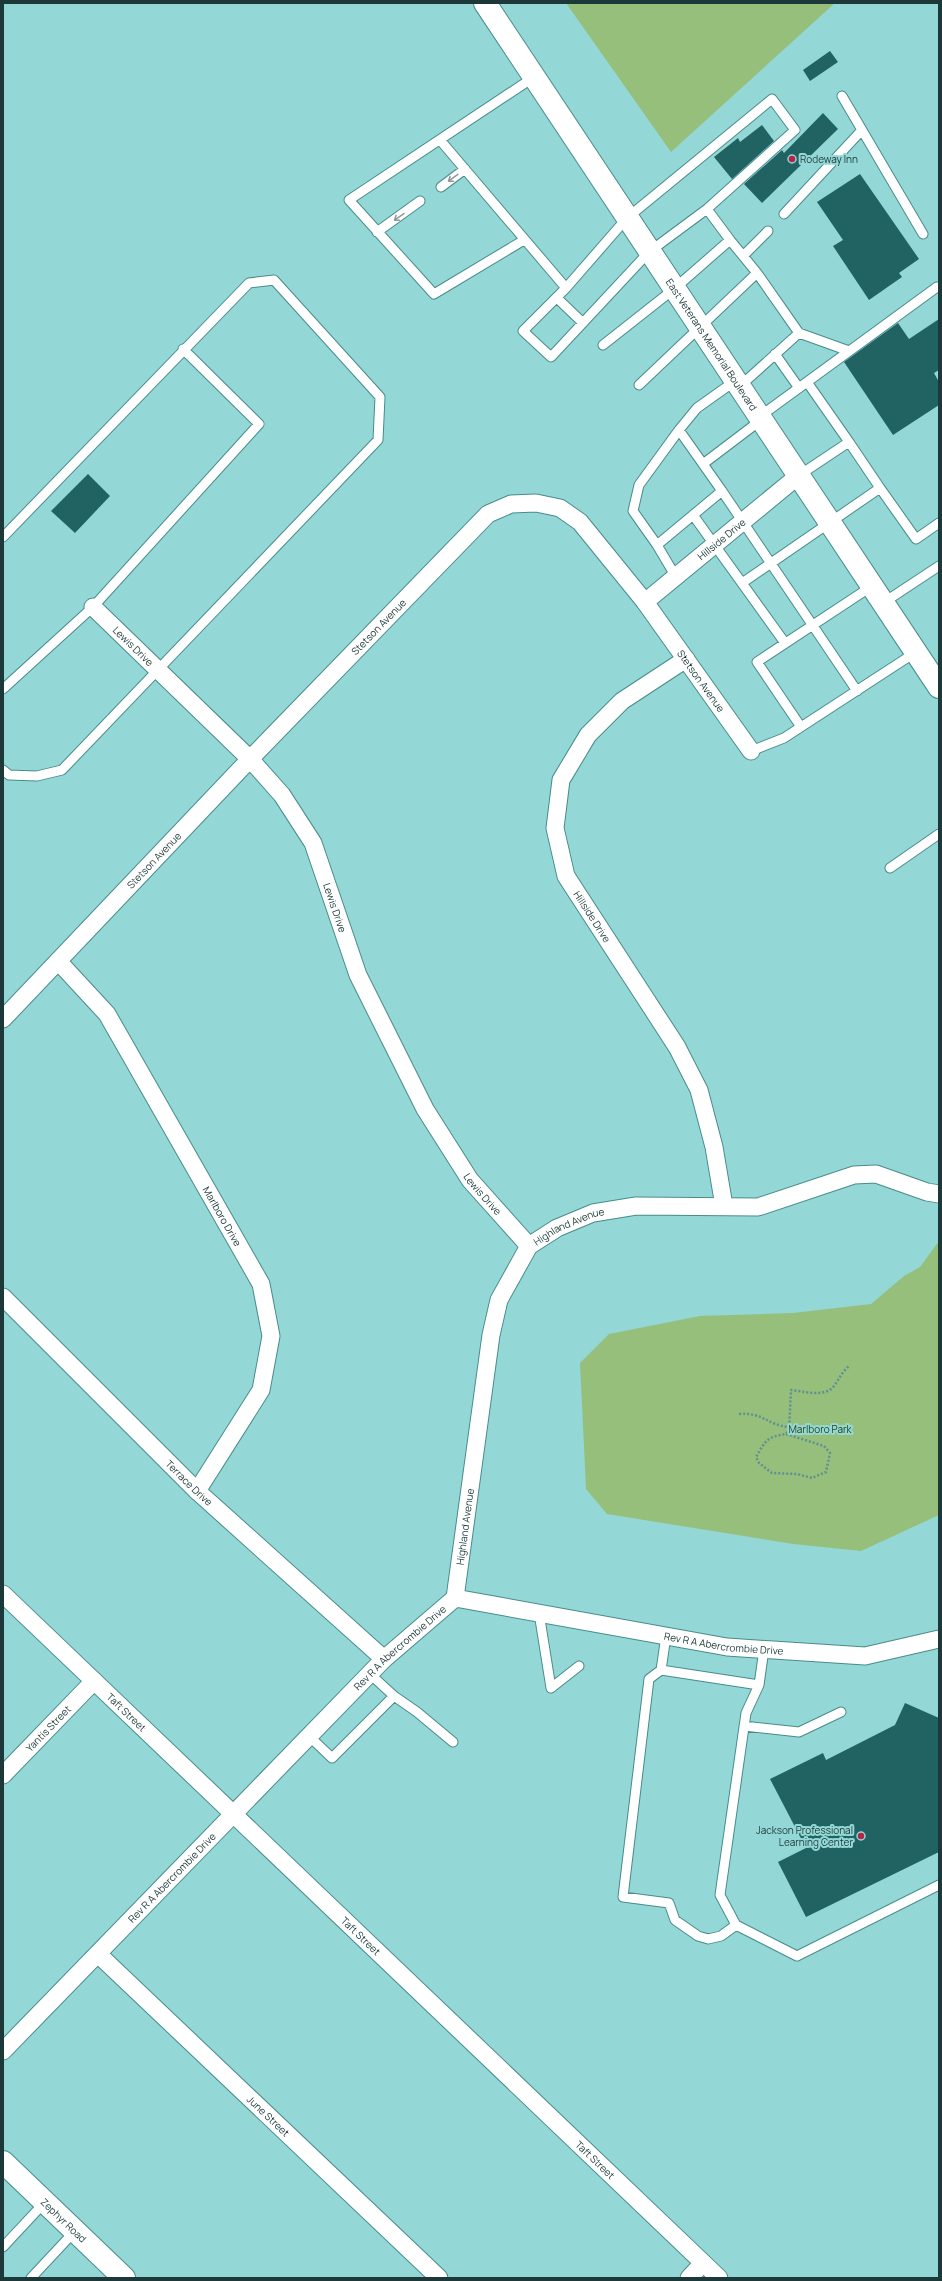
<svg xmlns="http://www.w3.org/2000/svg" width="942" height="2281" font-family="Manrope,sans-serif">
	<rect width="100%" height="100%" fill="#93d8d6"/>
	<path fill="#96bf7c" d="M566 3H835L671 152Z
		M939 1241V1515L861 1551 793 1544 607 1514 586 1489 580 1363 609 1334 700 1316 793 1313 871 1304 904 1276 920 1267Z"/>
	<path fill="#206362" d="M830 51 838 62 810 81 803 70Z
		M823 113 838 129 762 203 744 184 782 150 784 153Z
		M762 125 774 141 732 179 714 157 738 138 740 142Z
		M860 174 919 259 899 273 902 277 869 300 833 246 843 240 817 202Z
		M939 319V370L934 373 939 382V405L893 435 844 362 898 323 909 339Z
		M88 474 110 496 75 533 51 511Z
		M905 1703 939 1718V1852L806 1917 778 1862 806 1848 770 1779 823 1753 826 1760 895 1725Z"/>
	<g fill="none" stroke-linecap="round" stroke-linejoin="round">
		<g stroke="#488c8a" stroke-width="11">
			<path id="lane" d="M842 96 923 234
				M772 99 795 130 707 209 649 252 551 357 523 331 566 288 627 218Z
				M440 140 566 288
				M441 187 465 169
				M707 209 730 240
				M784 214 862 130
				M377 232 420 201
				M524 240 434 294 349 200 534 77
				M743 256 768 231
				M557 298 583 323
				M799 333 849 351
				M603 345 674 289 730 240 757 273 639 385
				M775 354 799 388
				M807 382 849 442
				M739 387 799 333 757 273
				M759 417 937 287
				M679 430 639 485 633 511 657 545 722 491 679 430 697 408 735 381
				M703 464 761 420
				M880 488 916 539 939 523
				M722 491 857 691
				M693 515 785 643
				M3 537 249 283 274 280 380 397 378 440 62 770 37 776 9 775 3 770
				M657 545 676 577
				M742 583 880 488 849 442 798 476
				M883 603 939 566
				M3 689 93 607 259 424 183 349
				M801 727 757 662 872 586
				M751 751 784 738 916 652
				M890 868 939 834
				M539 1613 551 1688 579 1666
				M666 1636 661 1670 649 1679 623 1897 669 1903 675 1920 698 1936 708 1939 721 1936 736 1925
				M764 1649 759 1685 746 1713 720 1895 736 1925 797 1956 939 1885
				M661 1670 759 1685
				M394 1696 417 1712 453 1742
				M744 1726 799 1732 841 1712
				M310 1737 332 1758 394 1696 370 1674
				M3 2247 45 2202
				M31 2278 75 2231"/>
		</g>
		<g stroke="#488c8a" stroke-width="19">
			<g id="street">
				<path id="s1" d="M645 602 798 476"/>
				<path id="s2" d="M93 607 250 759 282 795 313 843 358 975 425 1109 470 1180 529 1246"/>
				<path id="s3" d="M686 659 622 701 588 735 561 780 555 828 566 876 677 1047 699 1090 714 1147 724 1206"/>
				<path id="s4" d="M58 961 107 1014 261 1284 271 1336 261 1390 197 1491"/>
				<path id="s5" d="M3 1019 250 759 488 514 511 504 536 503 560 508 580 522 645 602 751 751"/>
				<path id="s6" d="M3 1297 197 1491 384 1659"/>
				<path id="s7" d="M3 1594 719 2278"/>
				<path id="s8" d="M455 1598 491 1335 499 1300 529 1246 557 1228 593 1213 636 1206 758 1207 854 1175 876 1174 927 1192 939 1194"/>
				<path id="s9" d="M3 1775 94 1681"/>
				<path id="s10" d="M98 1954 439 2278"/>
				<path id="s11" d="M3 2051 384 1659 455 1598 727 1647 865 1656 939 1639"/>
				<path d="M689 2278 703 2263"/>
			</g>
		</g>
		<g stroke="#488c8a" stroke-width="24">
			<g id="secondary">
				<path id="s12" d="M3 2162 124 2278"/>
			</g>
		</g>
		<g stroke="#488c8a" stroke-width="24">
			<g id="primary">
				<path id="s13" d="M485 3 939 687"/>
			</g>
		</g>
		<path stroke="#5e9190" stroke-width="2.5" stroke-dasharray="2 2" stroke-linecap="butt" d="M739 1414C763 1412 767 1425 789 1427
			M786 1434 824 1446 830 1453 826 1472 812 1478 797 1474 772 1473 759 1463 756 1457C766 1440 767 1437 786 1434L789 1430 791 1390C803 1391 825 1398 834 1386 839 1379 842 1372 849 1366"/>
		<use href="#lane" stroke="#fff" stroke-width="9"/>
		<use href="#street" stroke="#fff" stroke-width="17"/>
		<use href="#secondary" stroke="#fff" stroke-width="22"/>
		<use href="#primary" stroke="#fff" stroke-width="22"/>
	</g>
	<defs><path id="oneway-shaft" d="M-6 0H5M1.5-3L5.5 0L1.5 3" fill="none" stroke-width="1.6" stroke-linecap="round" stroke-linejoin="round"/></defs>
	<g stroke="#8e9c9c">
		<use href="#oneway-shaft" transform="translate(453 178) rotate(144)"/>
		<use href="#oneway-shaft" transform="translate(399 217) rotate(145)"/>
	</g>
	<g fill="#b62447" stroke="#93d8d6" stroke-width="1.5">
		<circle cx="792" cy="159" r="4"/>
		<circle cx="861" cy="1836" r="4"/>
	</g>
	<g text-anchor="middle" stroke-width="4" stroke-linejoin="round" paint-order="stroke">
		<g font-size="10" fill="#1c3838" stroke="#93d8d6" text-anchor="start">
			<text x="800" y="163">Rodeway Inn</text>
			<text x="853" y="1834" text-anchor="end">Jackson Professional<tspan x="853" dy="12">Learning Center</tspan></text>
		</g>
		<g font-size="10" fill="#1c3838" stroke="#93d8d6">
			<text dy="4" stroke="none"><textPath href="#s13" startOffset="410">East Veterans Memorial Boulevard</textPath></text>
			<text dy="4" stroke="none"><textPath href="#s1" startOffset="99">Hillside Drive</textPath></text>
			<text dy="4" stroke="none"><textPath href="#s5" startOffset="543">Stetson Avenue</textPath></text>
			<text dy="4" stroke="none"><textPath href="#s2" startOffset="56">Lewis Drive</textPath></text>
			<text dy="4" stroke="none"><textPath href="#s5" startOffset="999">Stetson Avenue</textPath></text>
			<text dy="4" stroke="none"><textPath href="#s5" startOffset="219">Stetson Avenue</textPath></text>
			<text dy="4" stroke="none"><textPath href="#s2" startOffset="392">Lewis Drive</textPath></text>
			<text dy="4" stroke="none"><textPath href="#s3" startOffset="323">Hillside Drive</textPath></text>
			<text dy="4" stroke="none"><textPath href="#s2" startOffset="716">Lewis Drive</textPath></text>
			<text dy="4" stroke="none"><textPath href="#s4" startOffset="305">Marlboro Drive</textPath></text>
			<text dy="4" stroke="none"><textPath href="#s8" startOffset="408">Highland Avenue</textPath></text>
			<text dy="4" stroke="none"><textPath href="#s6" startOffset="263">Terrace Drive</textPath></text>
			<text dy="4" stroke="none"><textPath href="#s8" startOffset="72">Highland Avenue</textPath></text>
			<text dy="4" stroke="none"><textPath href="#s11" startOffset="913">Rev R A Abercrombie Drive</textPath></text>
			<text dy="4" stroke="none"><textPath href="#s11" startOffset="566">Rev R A Abercrombie Drive</textPath></text>
			<text dy="4" stroke="none"><textPath href="#s7" startOffset="171">Taft Street</textPath></text>
			<text dy="4" stroke="none"><textPath href="#s9" startOffset="65">Yantis Street</textPath></text>
			<text dy="4" stroke="none"><textPath href="#s11" startOffset="242">Rev R A Abercrombie Drive</textPath></text>
			<text dy="4" stroke="none"><textPath href="#s7" startOffset="495">Taft Street</textPath></text>
			<text dy="4" stroke="none"><textPath href="#s10" startOffset="235">June Street</textPath></text>
			<text dy="4" stroke="none"><textPath href="#s7" startOffset="819">Taft Street</textPath></text>
			<text dy="4" stroke="none"><textPath href="#s12" startOffset="84">Zephyr Road</textPath></text>
		</g>
		<g font-size="10" fill="#274310" stroke="#93d8d6">
			<text x="820" y="1433">Marlboro Park</text>
		</g>
	</g>
	<rect width="942" height="2281" fill="none" stroke="#1c3838" stroke-width="8"/>
</svg>
